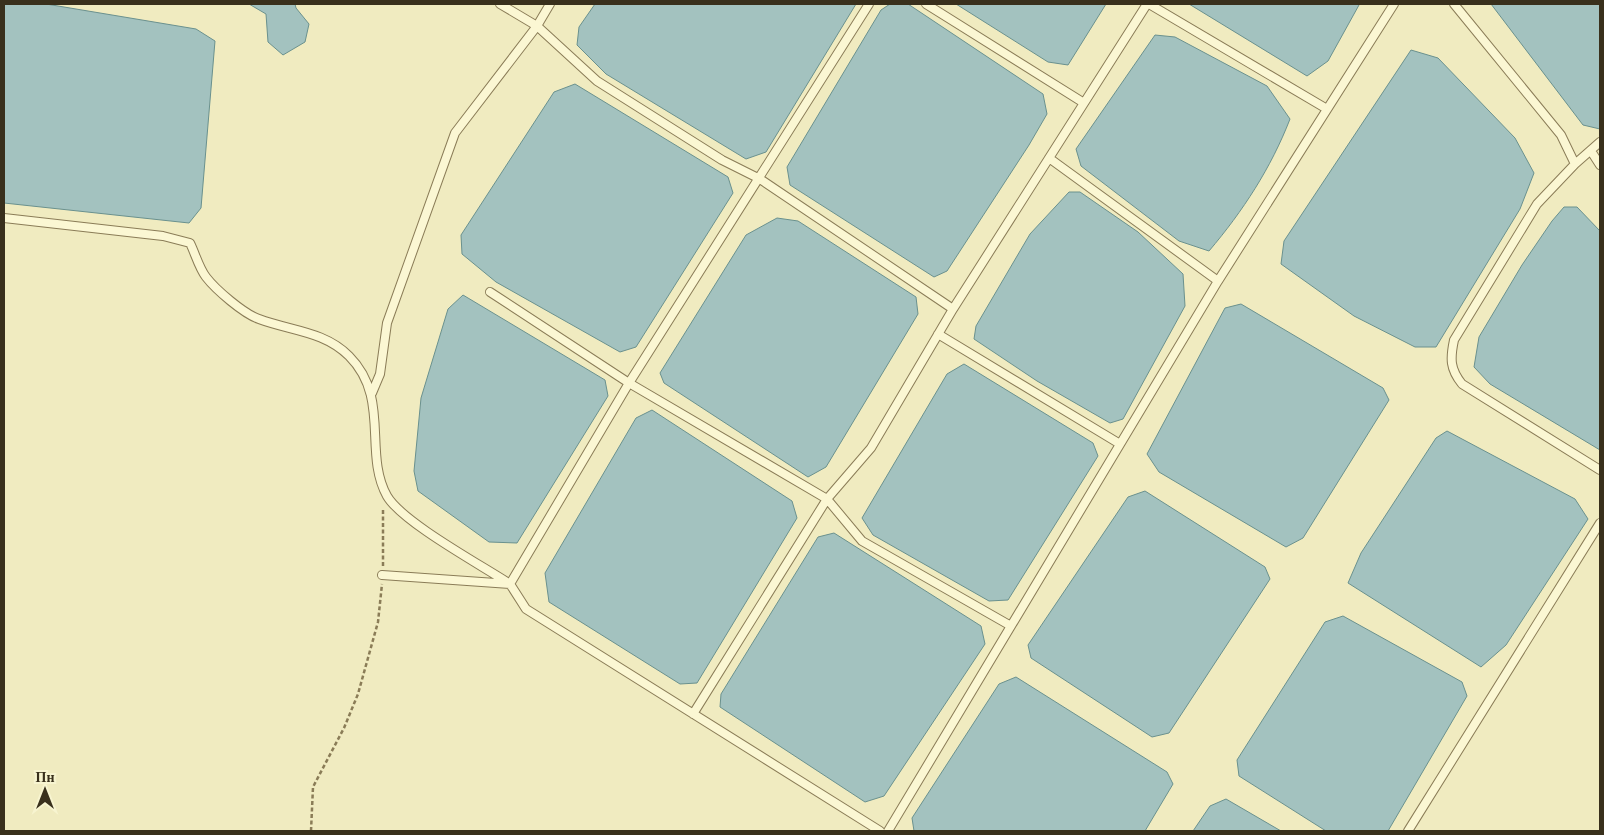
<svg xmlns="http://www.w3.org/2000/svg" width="1604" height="835" font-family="'Crimson Pro',serif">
	<rect width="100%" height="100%" fill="#f0ebc0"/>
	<path fill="#a3c2bf" stroke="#6a918e" d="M4 4H46L196 29 215 41 201 208 189 223 4 203Z
		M249 4H295L296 8 309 24 305 42 283 55 268 42 266 14Z
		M595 4H856L766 152 746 159 606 74 577 45 579 27Z
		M890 4H908L1043 94 1047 114 1029 145 947 271 934 277 790 185 787 167 881 10Z
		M956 4H1106L1068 65 1048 62Z
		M1189 4H1359V5L1328 61 1307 76Z
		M1491 4H1600V129L1583 125Z
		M1155 35 1175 37 1267 86 1290 119C1271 168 1243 211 1209 251L1179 241 1081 166 1076 149Z
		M1411 50 1438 58 1515 138 1534 173 1520 209 1436 347H1415L1354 316 1281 264 1284 241Z
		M575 84 728 177 733 193 636 347 620 352 496 282 462 254 461 235 554 92Z
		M1069 192H1080L1138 232 1183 274 1185 306 1123 419 1110 423 1037 381 974 339 976 326 1030 234Z
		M1564 207H1577L1600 231V450L1490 384 1474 367 1479 337 1522 265 1552 221Z
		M777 218 798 221 916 297 918 314 826 467 808 477 664 383 660 373 746 235Z
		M463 295 605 380 608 396 517 543 489 542 418 491 414 471 421 398 448 309Z
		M1241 304 1383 388 1389 400 1303 538 1286 547 1159 472 1147 454 1225 308Z
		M964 364 1093 443 1098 456 1008 600 989 601 873 535 862 518 947 374Z
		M652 410 792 501 797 518 697 683 680 684 549 602 545 573 636 418Z
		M1447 431 1575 499 1588 519 1506 645 1481 667 1348 583 1361 553 1436 438Z
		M1145 491 1265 567 1270 579 1169 733 1152 737 1031 658 1028 645 1128 497Z
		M834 533 981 626 985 644 884 796 865 802 720 707 721 694 818 537Z
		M1343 616 1462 682 1467 696 1388 831H1326L1239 776 1237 760 1325 622Z
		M1016 677 1167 772 1173 784 1145 831H914L912 818 999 684Z
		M1226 799 1281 831H1193L1210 806Z"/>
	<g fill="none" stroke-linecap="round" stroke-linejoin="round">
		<g stroke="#8a7c57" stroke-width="10">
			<path id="service" d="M500 4 537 26 597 81 722 160 760 179 953 309
				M926 4 1084 103
				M1149 4 1327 109
				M1454 4 1561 135 1575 164 1537 204 1454 340C1450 359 1450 369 1462 384L1600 470
				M1591 151 1600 165
				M1049 158 1218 281
				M1575 164 1600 142
				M4 218 163 236 190 243C195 253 199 268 206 277 216 290 244 314 259 319 291 331 324 331 349 356 391 398 363 453 387 496 402 522 481 565 510 584L629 383 869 4
				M490 292 629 383 827 499 862 541 1011 626
				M938 334 1120 444
				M372 393 380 374 387 323 455 133 537 26 550 4
				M382 575 510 584 526 609 880 831
				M693 714 827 499 871 448 953 309 1147 4
				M888 831 1218 281 1394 4
				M1408 831 1600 523"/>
		</g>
		<path stroke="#8a7c57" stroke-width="2.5" stroke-dasharray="4 2.5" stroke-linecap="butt" d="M383 566V509
			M311 831 313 787 344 728 358 694 378 622 382 584"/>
		<use href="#service" stroke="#fbf7d3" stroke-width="8"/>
	</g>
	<rect width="1604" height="835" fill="none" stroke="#39301c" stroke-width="10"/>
	<g transform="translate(45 790)" stroke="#f7f4d0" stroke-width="4" paint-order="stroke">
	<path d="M0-4L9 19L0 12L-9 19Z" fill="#39301c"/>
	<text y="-8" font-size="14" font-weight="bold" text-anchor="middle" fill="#39301c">Пн</text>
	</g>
</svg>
